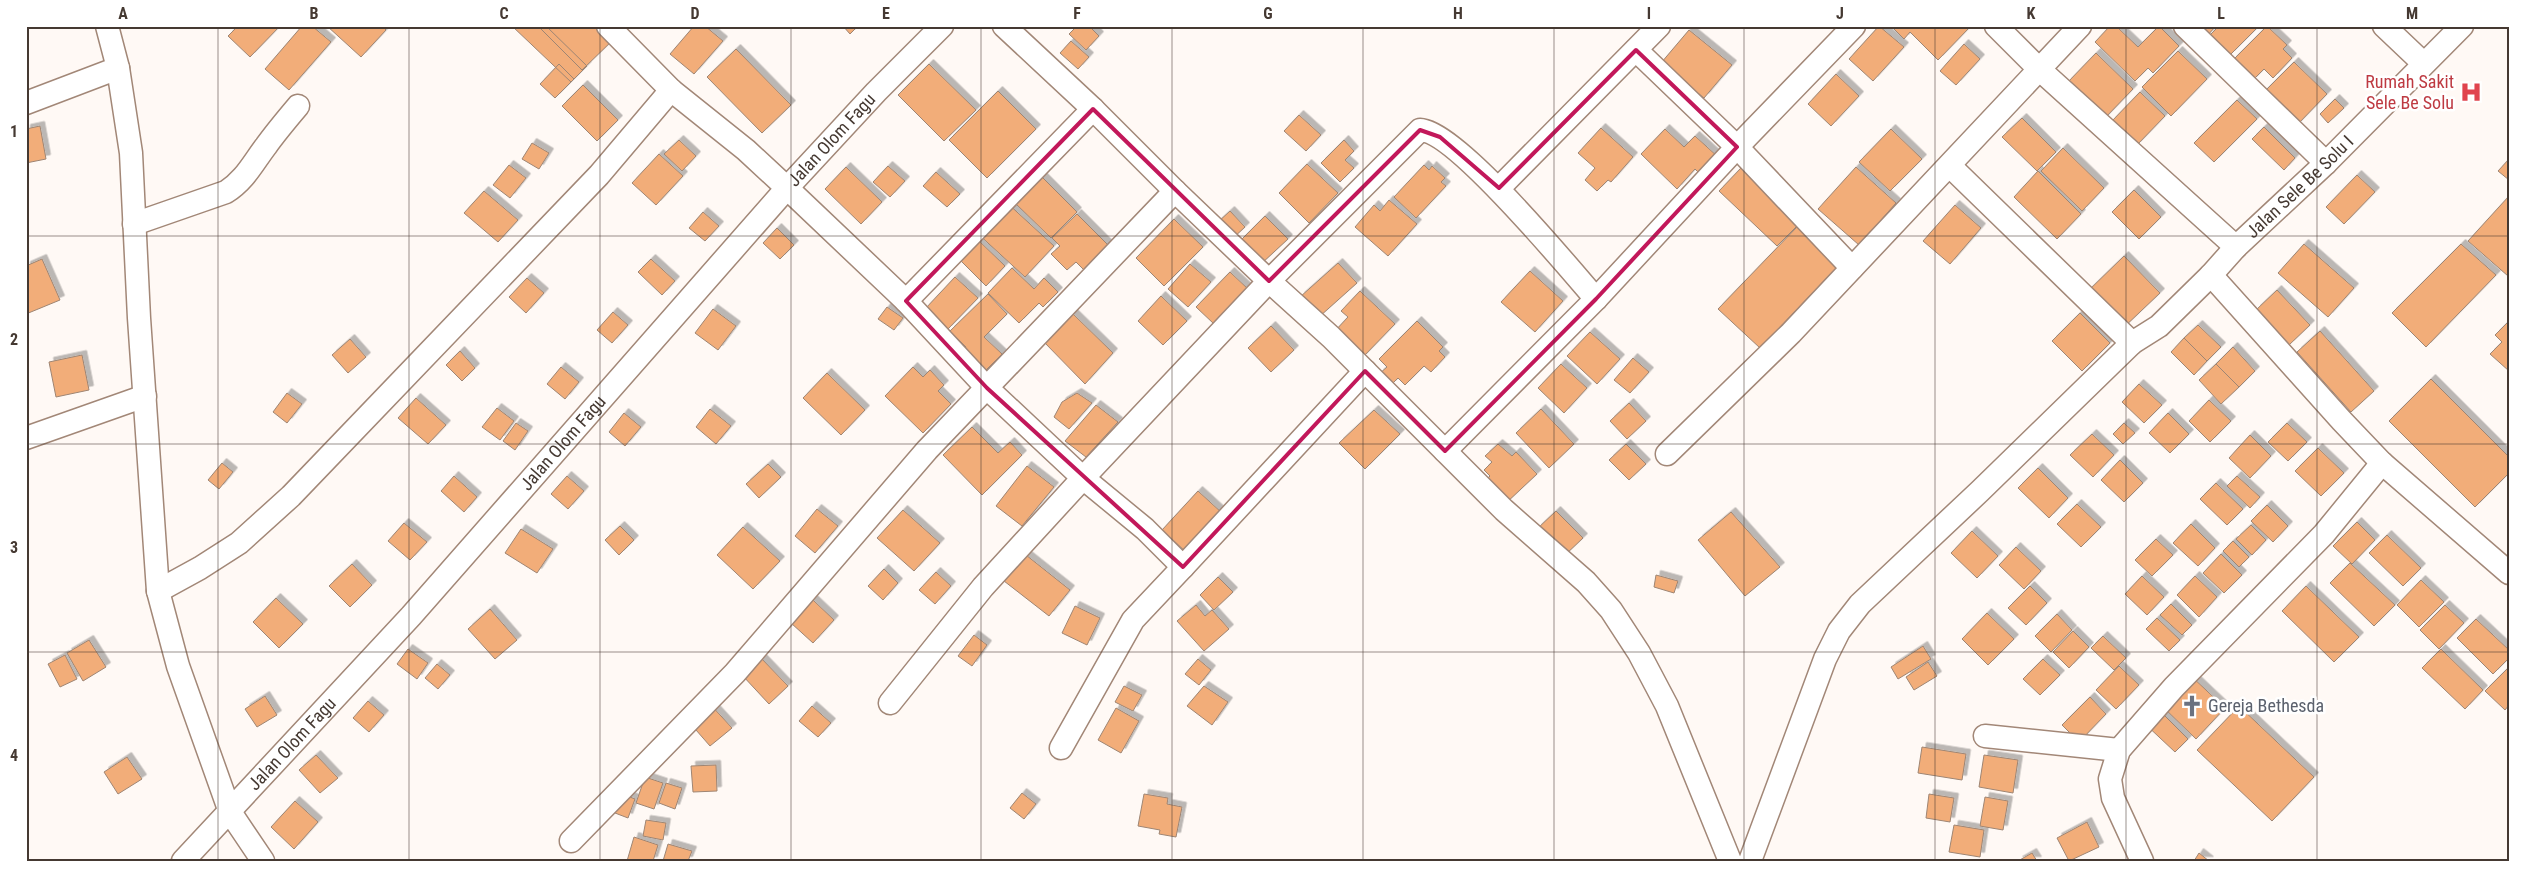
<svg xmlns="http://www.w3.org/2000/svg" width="2535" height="887" font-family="'Roboto Condensed',sans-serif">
	<defs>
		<filter id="shadow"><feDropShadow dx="4.5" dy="-4.5" stdDeviation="0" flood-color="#0004"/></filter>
	</defs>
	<rect width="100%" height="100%" fill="#fff9f5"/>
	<path fill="#f2ad79" stroke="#9e8573" filter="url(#shadow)" d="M238 26H280L250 57 228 36Z
		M302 26H312L331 42 289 90 265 69Z
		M327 26H382L386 30 361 57Z
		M512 26H546L587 66 571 82Z
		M538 26H605L616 37 582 70Z
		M694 26H705L723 41 694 74 670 54Z
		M843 26H858L850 34Z
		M1077 26H1089L1099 36 1086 50 1069 34Z
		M1879 26 1904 47 1873 81 1849 59Z
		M1891 26H1967L1969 28 1938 60 1910 32 1904 39Z
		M2110 26H2116L2138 47 2159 26 2179 46 2153 73 2148 68 2135 81 2095 42Z
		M2193 26H2216L2205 38Z
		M2219 26H2257L2258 27 2230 55 2209 36Z
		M2267 26 2287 45 2283 49 2292 58 2273 78 2264 69 2252 81 2232 61Z
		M1689 30 1732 65 1704 98 1661 63Z
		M1071 41 1089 57 1078 69 1060 53Z
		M1964 44 1980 59 1956 85 1940 71Z
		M736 49 791 105 762 133 707 77Z
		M2178 51 2207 79 2171 116 2142 87Z
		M2096 53 2133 89 2104 119 2067 83Z
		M2294 62 2327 94 2297 125 2263 93Z
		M559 64 574 79 555 98 540 84Z
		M929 64 976 110 944 141 898 95Z
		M1836 74 1859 96 1831 126 1808 104Z
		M583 85 618 120 597 141 562 106Z
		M998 91 1036 129 987 178 949 140Z
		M2140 92 2165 116 2136 146 2111 122Z
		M2335 99 2344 108 2328 123 2320 114Z
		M2237 100 2257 119 2214 162 2194 143Z
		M1299 115 1321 135 1306 151 1284 131Z
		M2022 118 2056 152 2037 171 2002 137Z
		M40 126 46 159 26 163V129Z
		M2264 127 2295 158 2284 170 2252 139Z
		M1601 128 1633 157 1611 182 1608 180 1597 191 1585 180 1595 168 1578 153Z
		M1665 129 1684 147 1695 136 1718 157 1701 175 1695 169 1677 189 1641 154Z
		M1891 129 1922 159 1890 191 1859 162Z
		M679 140 696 156 682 171 664 154Z
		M1344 140 1354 151 1345 160 1354 168 1340 182 1321 163Z
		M532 143 549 153 539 169 522 159Z
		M2063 148 2104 188 2082 211 2041 171Z
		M659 154 683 176 656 205 632 183Z
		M2509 159V180L2498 171Z
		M1307 164 1338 193 1309 223 1279 193Z
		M509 165 526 178 510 198 493 185Z
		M1424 165 1429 170 1432 166 1445 178 1441 182 1446 186 1416 218 1394 197Z
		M888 166 905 181 890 197 873 182Z
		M846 167 882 202 861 224 825 189Z
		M1856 167 1896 203 1859 245 1818 209Z
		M1741 168 1799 224 1777 246 1719 191Z
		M2038 171 2081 214 2057 239 2014 197Z
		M936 172 960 194 947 207 923 186Z
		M2357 175 2375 192 2344 224 2326 207Z
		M1041 176 1077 212 1051 238 1014 202Z
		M2134 190 2161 217 2139 239 2112 212Z
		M484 191 518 220 498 242 464 213Z
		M2509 196V276H2508L2468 241Z
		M1389 200 1417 224 1388 256 1355 227 1374 205 1380 211Z
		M1005 201 1054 246 1025 277 976 232Z
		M1955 205 1981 228 1950 264 1923 241Z
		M1230 211 1245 227 1232 239 1217 223Z
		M703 212 719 226 705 241 689 228Z
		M1077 214 1110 247 1085 271 1076 262 1067 270 1051 254 1060 246 1052 238Z
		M1265 216 1288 239 1261 264 1239 242Z
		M1174 219 1203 247 1164 286 1136 258Z
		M1797 227 1838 266 1760 348 1718 309Z
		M777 228 794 245 780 259 763 243Z
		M973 235 1005 266 986 286 954 254Z
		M2304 244 2354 288 2328 317 2278 273Z
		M2461 244 2496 275 2426 347 2392 313Z
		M2124 256 2160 293 2121 330 2085 294Z
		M42 259 60 300 26 314V266Z
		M651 259 675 281 662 295 638 272Z
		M1338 263 1357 283 1319 317 1300 297Z
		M1190 264 1211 282 1188 307 1168 289Z
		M1012 268 1034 289 1044 278 1058 292 1043 307 1039 303 1019 323 988 293Z
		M1530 271 1563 301 1535 332 1501 302Z
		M1230 272 1248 289 1214 324 1196 307Z
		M955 277 978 298 947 330 925 309Z
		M527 278 544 293 526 313 509 297Z
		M2277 290 2310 325 2289 345 2256 310Z
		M1360 291 1395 324 1362 358 1334 332 1348 317 1341 311Z
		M988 294 1007 314 984 337 1002 354 983 373 962 352 966 347 950 331Z
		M1161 296 1187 321 1163 345 1138 321Z
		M887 307 903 318 894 330 878 319Z
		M713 309 736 326 718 350 695 333Z
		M1070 311 1113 353 1085 384 1043 341Z
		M613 312 628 325 612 343 597 330Z
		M2080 313 2110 343 2082 371 2052 341Z
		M1417 321 1443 347 1439 351 1445 357 1431 372 1424 366 1405 385 1398 378 1391 385 1379 374 1387 367 1379 359Z
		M2509 321V371L2490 354 2502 342 2495 335Z
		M2198 325 2221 347 2207 361 2184 338Z
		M1271 326 1294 350 1271 372 1248 348Z
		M2320 331 2374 391 2351 412 2297 352Z
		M1590 332 1620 359 1597 384 1567 356Z
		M2184 338 2207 361 2194 375 2171 352Z
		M350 339 366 357 348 373 332 355Z
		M2233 347 2255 371 2239 387 2216 364Z
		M460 351 475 368 462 381 446 365Z
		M82 355 89 390 56 397 49 362Z
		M1633 358 1649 372 1630 393 1614 380Z
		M1561 364 1587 388 1564 413 1538 388Z
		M2216 364 2239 387 2221 404 2199 380Z
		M561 367 579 382 565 399 547 384Z
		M913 367 923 377 930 370 944 385 938 391 951 404 923 433 885 396Z
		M827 373 865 410 841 435 803 398Z
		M2431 379 2509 457V473L2475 507 2389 421Z
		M2139 384 2162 405 2144 423 2122 402Z
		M287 393 302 404 287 423 273 412Z
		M1077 393 1092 403 1069 429 1054 417 1062 402Z
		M416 398 446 425 428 444 398 418Z
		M2209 400 2231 421 2210 442 2189 421Z
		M1629 403 1646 421 1627 439 1610 421Z
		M1096 405 1118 422 1086 457 1065 441Z
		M497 408 514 421 500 440 482 427Z
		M710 409 731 426 716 444 696 427Z
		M1541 409 1574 444 1549 468 1516 433Z
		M1374 410 1400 434 1365 469 1339 443Z
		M624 413 641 427 625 446 609 432Z
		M2168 413 2189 434 2170 453 2149 433Z
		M516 423 528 431 515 450 503 441Z
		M2124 423 2135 433 2123 444 2113 434Z
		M2287 423 2307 442 2288 461 2268 442Z
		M972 427 998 453 1010 442 1022 455 982 495 943 455Z
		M2092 434 2114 455 2093 477 2070 455Z
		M2250 435 2271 456 2250 478 2229 458Z
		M1498 444 1512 456 1516 452 1537 474 1505 504 1484 482 1490 476 1484 470 1492 462 1485 456Z
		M1626 444 1646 464 1629 480 1609 460Z
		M2318 448 2344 473 2321 496 2295 471Z
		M2120 460 2143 483 2124 502 2101 480Z
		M222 463 233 472 219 489 208 480Z
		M768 464 781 477 759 498 746 484Z
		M1027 466 1054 487 1022 526 996 506Z
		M2038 468 2068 498 2049 518 2018 488Z
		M454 476 477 497 464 512 441 491Z
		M567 476 584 491 568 509 551 494Z
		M2237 476 2260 497 2250 508 2227 486Z
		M2216 483 2243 509 2227 525 2200 499Z
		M1198 491 1222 513 1186 552 1162 530Z
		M2077 504 2101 527 2081 547 2057 524Z
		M2267 505 2288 526 2273 542 2251 521Z
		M817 509 838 526 815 553 795 536Z
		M903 510 940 543 914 571 877 538Z
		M1556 511 1583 538 1564 556 1537 529Z
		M1731 512 1780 567 1745 596 1698 540Z
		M2357 522 2375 540 2352 564 2333 546Z
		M404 523 427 542 410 560 388 541Z
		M2191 524 2215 548 2198 566 2173 543Z
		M2251 525 2266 540 2252 555 2236 539Z
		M620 526 634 540 619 555 605 540Z
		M743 527 780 561 753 589 717 555Z
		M521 529 553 549 537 573 505 553Z
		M1972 531 1998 556 1977 578 1951 553Z
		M2387 535 2421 568 2403 586 2369 553Z
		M2156 539 2173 555 2152 576 2135 560Z
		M2233 541 2249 557 2239 567 2223 551Z
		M2016 547 2041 571 2024 589 1999 565Z
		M2221 554 2242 575 2224 593 2203 573Z
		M1026 555 1070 590 1049 616 1004 581 1012 565Z
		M2350 563 2395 605 2374 626 2330 583Z
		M352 564 372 585 350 607 329 586Z
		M884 569 898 583 883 600 868 586Z
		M936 572 951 586 935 604 919 590Z
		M1656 575 1678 581 1674 593 1654 587Z
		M2142 576 2164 597 2147 615 2125 594Z
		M2195 576 2217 597 2199 617 2177 595Z
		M1218 577 1233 592 1214 610 1200 595Z
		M2421 580 2444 602 2419 627 2397 605Z
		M2030 586 2047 603 2026 625 2008 608Z
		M2306 586 2359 637 2334 662 2282 611Z
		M276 598 303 624 279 648 253 622Z
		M813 600 834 620 813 643 791 623Z
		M2171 604 2192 625 2182 635 2160 615Z
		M1196 605 1205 616 1212 610 1229 629 1204 651 1177 621Z
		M2445 605 2464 623 2439 649 2420 630Z
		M1075 606 1100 618 1087 645 1062 633Z
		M490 609 517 640 495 659 468 629Z
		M1987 613 2014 639 1988 665 1962 639Z
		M2057 614 2072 630 2051 652 2035 636Z
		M2157 618 2180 640 2169 651 2146 629Z
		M2476 619 2509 650V658L2493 674 2457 638Z
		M2073 631 2089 647 2069 668 2053 652Z
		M974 635 987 645 972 666 958 656Z
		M2103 636 2126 658 2114 670 2091 648Z
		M89 640 106 667 83 681 67 653Z
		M1923 646 1931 659 1898 679 1891 667Z
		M408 649 428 663 417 679 397 664Z
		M2441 649 2483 690 2465 709 2422 668Z
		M65 655 77 679 60 687 48 664Z
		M760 657 788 686 769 704 742 675Z
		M1198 659 1211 670 1199 685 1185 674Z
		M2043 659 2060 675 2040 695 2023 679Z
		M1928 662 1937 676 1914 690 1906 677Z
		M437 664 450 675 438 689 425 678Z
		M2119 666 2139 685 2116 709 2096 690Z
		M2509 667V705L2505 710 2485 691Z
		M2189 674 2225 708 2196 739 2160 704Z
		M1124 686 1142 695 1133 711 1115 702Z
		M1204 686 1228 702 1212 725 1187 706Z
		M265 696 277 715 257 727 245 709Z
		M2090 697 2106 714 2079 742 2062 725Z
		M368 701 384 715 369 732 353 718Z
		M710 704 732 728 710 746 689 722Z
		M812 706 831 723 818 737 799 721Z
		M2239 706 2314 777 2272 821 2197 750Z
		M1116 708 1139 721 1121 753 1098 740Z
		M2157 708 2188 739 2175 752 2143 722Z
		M1922 747 1966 754 1962 780 1918 773Z
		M316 755 338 778 320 793 299 770Z
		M1984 755 2018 760 2013 793 1979 787Z
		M127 757 142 779 118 794 104 772Z
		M716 765 717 791 693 792 691 766Z
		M645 777 663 783 654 809 636 803Z
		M666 783 682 788 675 809 659 803Z
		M1022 793 1036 804 1024 819 1010 808Z
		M622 794 635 799 628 818 615 813Z
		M1144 794 1168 798 1167 804 1182 807 1176 837 1159 834 1160 830 1138 826Z
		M1929 794 1954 798 1950 822 1926 818Z
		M1985 797 2008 801 2003 830 1980 826Z
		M295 801 318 822 294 849 271 827Z
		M646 820 666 823 663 840 643 836Z
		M2087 822 2099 847 2069 861 2057 838Z
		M1954 825 1984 830 1980 857 1949 852Z
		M634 837 658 845 653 861H627Z
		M668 844 692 851 688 861H663Z
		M2032 853 2037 861H2018Z
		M2199 853 2209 861H2194Z"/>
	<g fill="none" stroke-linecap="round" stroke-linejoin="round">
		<g stroke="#a28777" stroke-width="25">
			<g id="street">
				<path d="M107 26 118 68 131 153 139 318 158 591 178 666 230 812 263 861"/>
				<path d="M608 26 671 90 746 150 787 188 906 301 987 388 1083 478 1145 529 1183 567 1133 620 1061 748"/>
				<path d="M1004 26 1093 109 1175 191 1269 281 1331 337 1504 510 1586 582 1611 610 1639 653 1667 706 1730 861"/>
				<path d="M1996 26 2039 69 2236 247"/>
				<path d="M2185 26 2326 163"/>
				<path d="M2384 26 2423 63"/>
				<path d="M1636 50 1737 147 1852 268"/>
				<path d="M26 103 118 68"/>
				<path d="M1950 166 2132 343"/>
				<path d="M1499 188 1659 26"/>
				<path d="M134 224 226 192C245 180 253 163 266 146 276 132 287 119 298 106"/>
				<path d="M2211 275 2342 421 2382 463 2509 573"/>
				<path d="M906 301 1093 109"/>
				<path d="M26 438 145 396"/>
				<path d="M1445 451 1596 299 1737 147 1854 26"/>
				<path d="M1667 454 1791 333 2080 26"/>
				<path d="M1183 567 1365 371"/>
				<path d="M158 591 200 568 239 543 291 496 599 175 671 90"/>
				<path d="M890 703 983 587 1083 478 1269 281 1420 130C1456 131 1568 267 1596 299"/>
				<path d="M1985 736 2119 750"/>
				<path d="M571 841 735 673 927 450 1175 191"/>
				<path id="s1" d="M183 861 411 616 787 188 876 92 942 26"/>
				<path id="s2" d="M1750 861 1825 659 1839 631 1860 604 1980 491 2132 343 2159 326 2211 275 2236 247 2326 163 2462 26"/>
				<path d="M2142 861 2113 798 2110 779 2119 750 2174 687 2324 534 2382 463"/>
			</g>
		</g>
		<use href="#street" stroke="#fff" stroke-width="22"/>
	</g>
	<path fill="none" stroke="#c2185b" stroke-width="4" stroke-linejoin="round" d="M1636 50 1737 147 1596 299 1445 451 1365 371 1183 567 987 388 906 301 1093 109 1269 281 1420 130 1440 137 1499 188Z"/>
	<path fill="none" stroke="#453932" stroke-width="1" stroke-opacity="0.55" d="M218 26V861M409 26V861M600 26V861M791 26V861M981 26V861M1172 26V861M1363 26V861M1554 26V861M1744 26V861M1935 26V861M2126 26V861M2317 26V861M26 236H2509M26 444H2509M26 652H2509"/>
	<defs>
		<g id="hospital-bare" transform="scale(1.725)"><path d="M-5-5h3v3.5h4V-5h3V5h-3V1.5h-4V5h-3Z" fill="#e0444e" stroke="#fff" stroke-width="2.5" paint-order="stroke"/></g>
		<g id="church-bare" transform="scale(1.725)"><path d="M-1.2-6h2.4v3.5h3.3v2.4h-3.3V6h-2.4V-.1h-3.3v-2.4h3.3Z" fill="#6b7280" stroke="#fff" stroke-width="2.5" paint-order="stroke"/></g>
	</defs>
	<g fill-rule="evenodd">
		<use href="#hospital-bare" x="2471" y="92"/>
		<use href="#church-bare" x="2192" y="706"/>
	</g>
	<g text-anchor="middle" stroke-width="5" stroke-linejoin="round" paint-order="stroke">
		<g font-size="18" fill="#be3a42" stroke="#fff" text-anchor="end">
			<text x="2454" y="88">Rumah Sakit<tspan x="2454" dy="21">Sele Be Solu</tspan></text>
		</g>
		<g font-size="18" fill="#453932" stroke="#fff">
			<text dy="6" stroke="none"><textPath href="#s1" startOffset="970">Jalan Olom Fagu</textPath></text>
			<text dy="6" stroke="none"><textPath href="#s2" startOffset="888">Jalan Sele Be Solu I</textPath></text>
			<text dy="6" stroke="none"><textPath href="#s1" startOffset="565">Jalan Olom Fagu</textPath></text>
			<text dy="6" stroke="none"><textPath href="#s1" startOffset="160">Jalan Olom Fagu</textPath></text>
		</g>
		<g font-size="18" fill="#5b616d" stroke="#fff" text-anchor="start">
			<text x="2208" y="712">Gereja Bethesda</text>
		</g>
	</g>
	<rect width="2535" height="887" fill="none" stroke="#ffffff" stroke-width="55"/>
	<rect x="28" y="28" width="2480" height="832" fill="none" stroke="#453932" stroke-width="2"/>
	<g font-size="16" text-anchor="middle" font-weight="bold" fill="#453932">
		<text x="123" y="19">A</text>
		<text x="314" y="19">B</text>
		<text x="504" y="19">C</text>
		<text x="695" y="19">D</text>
		<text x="886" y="19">E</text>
		<text x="1077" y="19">F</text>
		<text x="1268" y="19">G</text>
		<text x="1458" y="19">H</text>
		<text x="1649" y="19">I</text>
		<text x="1840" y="19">J</text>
		<text x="2031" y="19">K</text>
		<text x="2221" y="19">L</text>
		<text x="2412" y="19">M</text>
		<text x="14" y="137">1</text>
		<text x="14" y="345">2</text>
		<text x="14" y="553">3</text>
		<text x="14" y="761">4</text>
	</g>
</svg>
